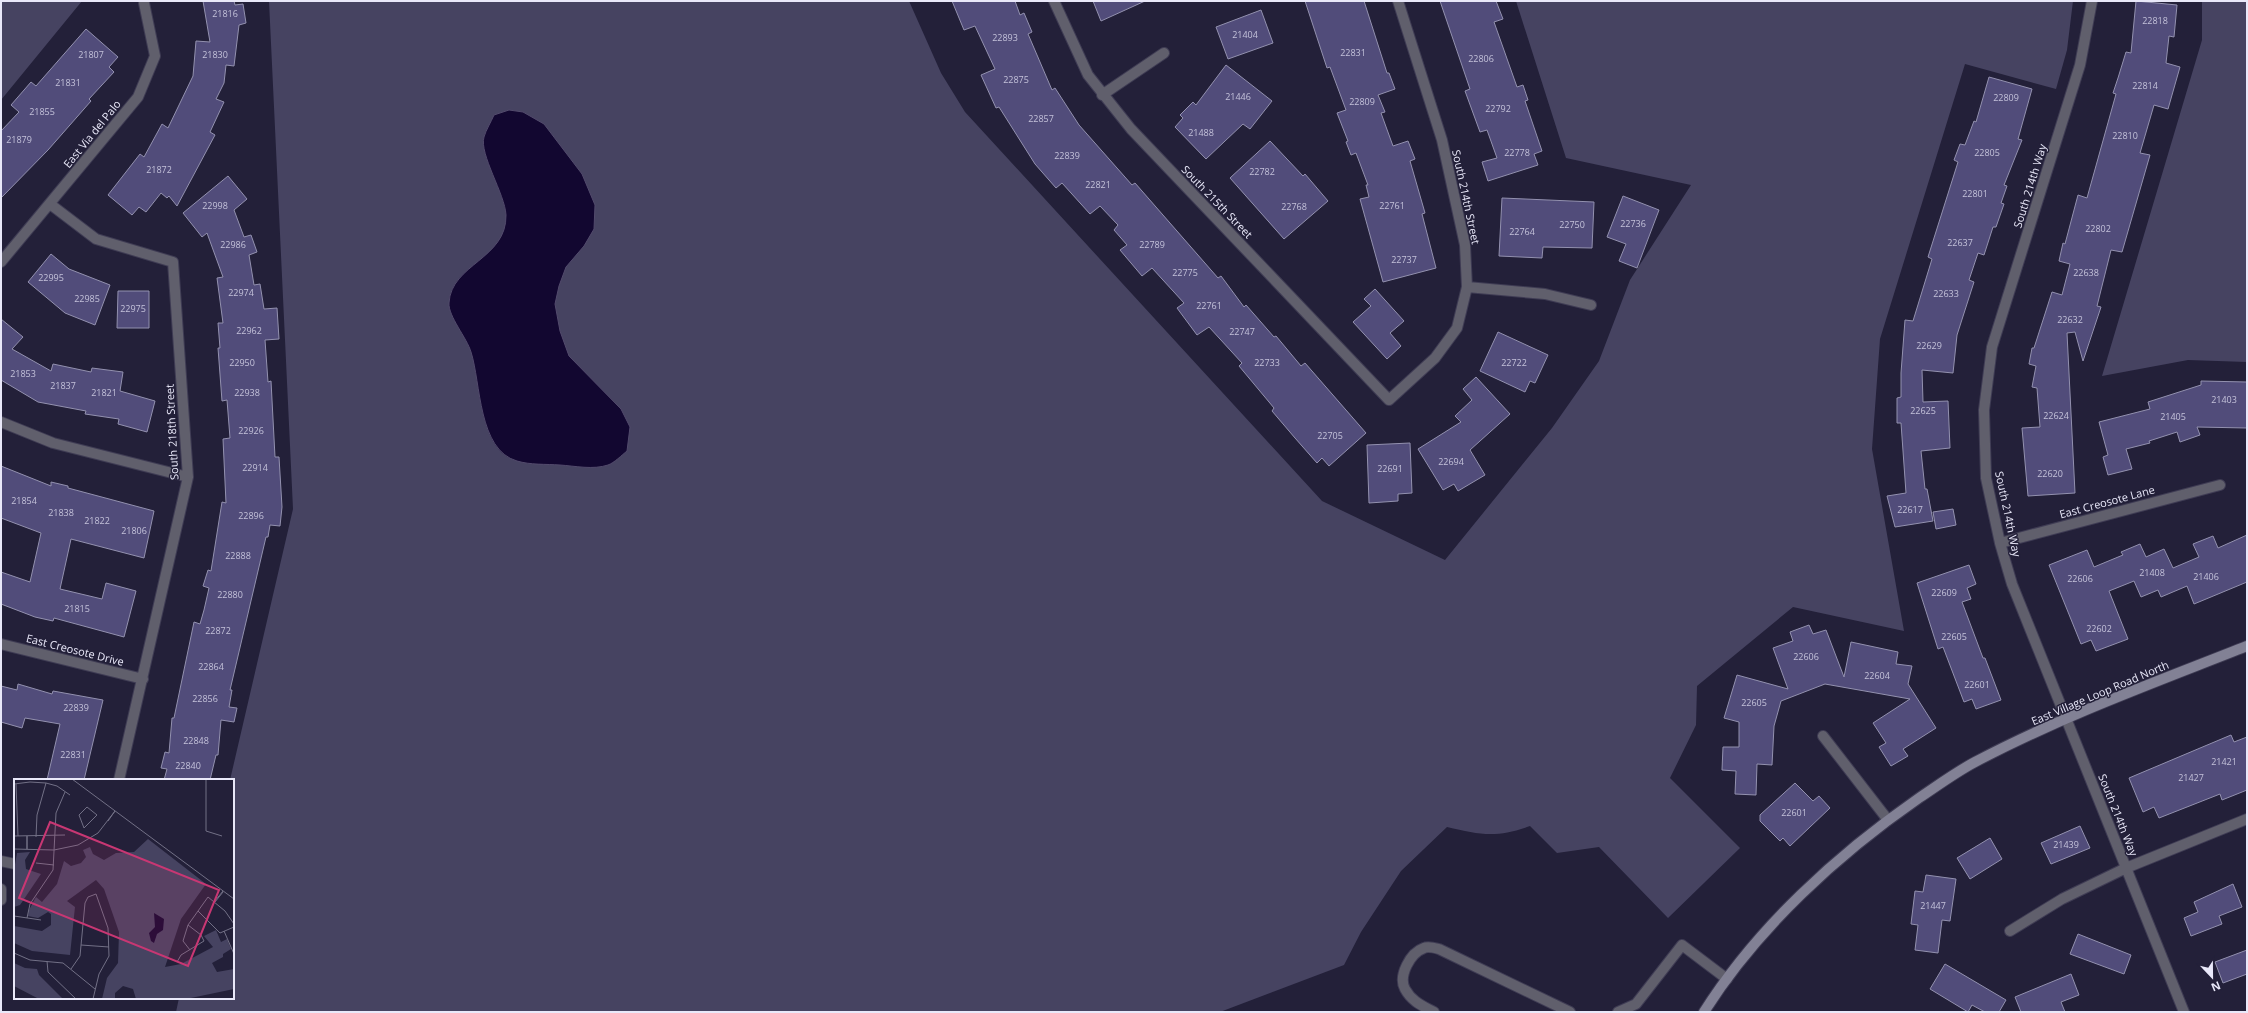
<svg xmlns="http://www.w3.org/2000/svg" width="2248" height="1013" font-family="'Open Sans',sans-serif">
	<rect width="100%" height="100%" fill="#232039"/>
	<path fill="#464361" d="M1 1H82L1 100Z
		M269 1H909L941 73 965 112 1322 501 1445 560 1552 428 1599 361 1630 280 1691 185 1566 158 1516 1H2073L2067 50 2056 89 1965 64 1880 339 1872 449 1904 631 1793 607 1697 686 1696 725 1670 778 1740 848 1668 918 1599 847 1557 853 1530 826C1498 838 1480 835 1447 827L1401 871 1361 932 1344 965 1220 1012H176L179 998H233V780H230L293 509Z
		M2202 1H2247V362L2188 360 2102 376 2202 40Z"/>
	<path fill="#120730" stroke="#524a6c" d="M509 110 523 112 544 124 582 174 595 205 594 229 584 246 566 267 559 286 555 304 560 331 569 356 621 409 630 427 627 451C622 455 614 463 608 465 593 470 575 466 560 465 546 464 530 465 517 461 478 450 481 383 471 352 467 338 448 316 449 303 451 264 507 259 506 215 505 194 479 154 484 137 486 130 491 122 494 115Z"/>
	<path fill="#514c7a" stroke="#9391af" d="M203 1H234L235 5 243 4 246 23 239 25 234 66 226 65 224 83 216 99 224 102 210 132 215 135 177 206 169 196 167 198 161 193 146 212 139 207 132 215 108 195 140 154 144 157 162 124 168 128 193 76 196 41 210 42Z
		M952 1H1015L1020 15 1024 13 1032 32 1028 34 1052 90 1055 88 1079 125 1132 185 1135 183 1218 278 1221 276 1244 307 1246 305 1274 337 1276 336 1301 366 1305 363 1366 433 1329 466 1322 458 1317 463 1295 438 1272 411 1274 408 1239 366 1242 363 1209 327 1197 335 1177 308 1184 303 1152 268 1142 276 1120 250 1127 245 1114 230 1118 225 1100 206 1090 214 1062 183 1056 188 1035 164 999 107 996 108 981 75 995 69 975 26 964 30Z
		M1093 1H1145L1101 21Z
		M1305 1H1364L1387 73H1389L1395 89 1378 95 1385 112 1381 113 1393 146 1408 141 1415 159 1410 161 1425 213 1422 214 1436 268 1383 282 1360 199 1369 197 1366 185H1368L1356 153 1351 155 1346 142 1348 141 1337 113 1346 110 1330 67 1327 68Z
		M1440 1H1496L1503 19 1494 22 1517 87 1523 85 1528 100 1525 101 1542 151 1534 154 1538 165 1488 181 1482 162 1497 158 1487 130 1480 132 1465 91 1470 89Z
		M2136 1 2177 5 2174 37 2169 36 2166 63 2180 67 2168 109 2154 105 2140 153 2150 155 2122 252 2111 250 2097 306 2101 307 2083 361 2075 332 2067 333 2075 493 2028 496 2022 428 2040 427 2037 388 2032 387 2036 366 2029 364 2032 348H2034L2052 292 2062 295 2070 264 2059 261 2063 243 2065 244 2078 195 2087 198 2116 94 2113 93 2118 78 2126 52 2131 53Z
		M1261 10 1273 43 1228 59 1216 27Z
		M86 29 118 57 109 67 114 72 89 99 91 101 48 150 1 198V131L19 112 11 105 31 82 36 86Z
		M1226 65 1272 101 1250 129 1243 124 1206 159 1175 127 1183 118 1180 115 1193 102 1196 105Z
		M1989 77 2032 89 2018 139 2022 140 2004 185 2007 186 2001 203 2004 204 1996 227H1993L1984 255 1978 253 1969 280 1974 282 1957 335 1953 373 1922 370 1923 402 1948 401 1950 448 1921 451 1925 489H1927L1933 521 1895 527 1887 496 1906 493 1901 423H1897V398L1901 397V373L1905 320 1913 321 1932 259 1928 257 1958 162 1954 160 1960 144 1965 145 1974 121 1976 122Z
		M1270 141 1303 176 1305 174 1328 201 1284 239 1230 178Z
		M228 176 247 199 234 210 244 237 251 235 257 252 249 255 254 285 260 284 264 309 277 308 279 339 265 340 268 382 271 381 275 457H279L282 507 280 526 270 525 268 537H266L230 690H232L229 707 237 708 234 722 221 720 218 755H216L210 780H164L167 769 161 768 165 752 169 753 172 718H174L194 622 200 624 204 610 209 588 203 586 208 570 211 571 222 502 226 503 223 439 230 438 227 400 222 401 218 348H220L218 323H223L217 278 223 277 207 233 202 237 183 213Z
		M1623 196 1659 210 1637 268 1619 261 1626 244 1607 237Z
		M1502 198 1594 202 1592 248 1543 247 1542 258 1499 256Z
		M51 254 69 269 110 285 95 325 65 313 28 282Z
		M1375 289 1404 321 1390 333 1401 346 1387 359 1353 322 1371 306 1364 299Z
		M118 291H149V328H117Z
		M1 319 23 337 12 349 51 371 53 364 91 372 92 368 123 372 120 391 155 401 147 432 118 424 119 419 85 414 86 411 38 402 1 380Z
		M1498 332 1548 355 1535 383 1530 381 1525 392 1480 371Z
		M1476 377 1510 414 1470 450 1485 475 1458 491 1454 484 1443 490 1418 449 1461 422 1455 416 1472 400 1463 389Z
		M2201 381 2247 382V428L2197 427 2200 435 2180 442 2177 432 2149 441 2150 443 2126 449 2132 469 2108 475 2103 457 2108 455 2099 422 2150 409 2148 402 2201 385Z
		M1410 443 1412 493 1398 494V501L1369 503 1367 445Z
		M1 466 51 486V482L68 486V488L154 511 144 558 71 539 60 589 102 599 106 583 136 591 124 637 54 618 53 621 35 617 1 604V572L30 582 41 533 1 518Z
		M1953 509 1956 525 1936 529 1933 512Z
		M2247 535V582L2194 604 2187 586 2161 597 2158 590 2141 597 2134 581 2109 591 2128 639 2096 651 2091 640 2081 644 2049 565 2087 550 2094 567 2123 555 2121 552 2140 544 2146 557 2164 549 2173 568 2199 557 2193 544 2213 536 2218 548Z
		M1969 565 1976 584 1967 588 1971 599 1962 602 1983 658H1985L2001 700 1976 709 1972 699 1964 702 1943 647 1938 649 1917 583Z
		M1809 625 1813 634 1826 630 1844 677 1851 642 1898 652 1896 664 1912 666 1908 684 1936 728 1903 749 1908 756 1891 766 1879 747 1886 743 1873 723 1910 699 1825 684 1781 701 1774 726 1772 765 1757 764 1756 795 1735 794 1736 771 1722 770 1723 747H1739V722L1724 718 1737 675 1788 689 1773 648 1793 641 1790 632Z
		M18 684 52 694 53 691 103 700 84 780H47L60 724 25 718 22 728 1 722V686L17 690Z
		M2231 735 2234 742 2247 737V790L2222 800 2220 794 2159 818 2154 807 2143 812 2129 778Z
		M1795 783 1813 801 1819 796 1830 808 1790 846 1783 838 1780 841 1760 821V815Z
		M2080 826 2090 848 2051 864 2041 843Z
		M1990 838 2002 859 1970 879 1957 858Z
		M1926 875 1956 879 1950 921 1942 920 1938 953 1915 950 1918 925 1911 924 1915 891 1923 892Z
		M2233 884 2242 907 2219 916 2222 924 2191 936 2184 918 2198 912 2194 902Z
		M2078 934 2131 955 2124 974 2070 954Z
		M2247 950V974L2223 983 2215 962Z
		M1945 964 2006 1000 1999 1012H1985L1972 1005 1968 1012 1930 989Z
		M2071 974 2079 995 2061 1002 2065 1012H2021L2015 997Z"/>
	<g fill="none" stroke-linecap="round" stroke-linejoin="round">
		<g stroke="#3f3c54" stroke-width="12">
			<path id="lane" d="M1434 1012C1423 1006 1412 1002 1405 989 1398 976 1410 953 1424 948 1428 946 1435 948 1439 949L1570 1012
				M1618 1012 1636 1004 1682 945 1727 979"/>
		</g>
		<g stroke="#3f3c54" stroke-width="12">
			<path id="street" d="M1054 1 1088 75 1131 129 1389 400 1435 358 1457 328 1467 287 1465 245 1442 140 1398 1
				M2092 1 2080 65 1992 347 1984 410 1986 478 2000 543 2012 584 2184 1012
				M1102 95 1164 53
				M50 204 96 239 173 262 188 477 119 780
				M1 262 138 97 155 56 144 3
				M1467 287 1545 294 1591 305
				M1 422 53 443 188 477
				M2000 543 2220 485
				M1 644 143 679
				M1823 736 1888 820
				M1 861 15 864
				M1 889V900
				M2010 931 2062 899 2126 868 2247 819"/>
		</g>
		<g stroke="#3f3c54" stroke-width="12">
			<path id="secondary" d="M1704 1012C1757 928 1838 854 1919 798 1937 786 1956 772 1975 762 2062 716 2156 682 2247 646"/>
		</g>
		<use href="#lane" stroke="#605f6c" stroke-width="10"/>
		<use href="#street" stroke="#605f6c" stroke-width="10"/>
		<use href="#secondary" stroke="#828195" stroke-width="10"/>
	</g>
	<g text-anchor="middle" stroke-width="3" stroke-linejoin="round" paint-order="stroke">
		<g font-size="9" fill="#c3c1d9">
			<text x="225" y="17">21816</text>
			<text x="2155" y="24">22818</text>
			<text x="1245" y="38">21404</text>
			<text x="1005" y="41">22893</text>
			<text x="1353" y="56">22831</text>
			<text x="91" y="58">21807</text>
			<text x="215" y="58">21830</text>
			<text x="1481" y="62">22806</text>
			<text x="1016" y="83">22875</text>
			<text x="68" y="86">21831</text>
			<text x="2145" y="89">22814</text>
			<text x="1238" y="100">21446</text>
			<text x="2006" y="101">22809</text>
			<text x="1362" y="105">22809</text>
			<text x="1498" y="112">22792</text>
			<text x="42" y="115">21855</text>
			<text x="1041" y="122">22857</text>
			<text x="1201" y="136">21488</text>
			<text x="2125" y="139">22810</text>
			<text x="19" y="143">21879</text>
			<text x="1517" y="156">22778</text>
			<text x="1987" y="156">22805</text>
			<text x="1067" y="159">22839</text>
			<text x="159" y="173">21872</text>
			<text x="1262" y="175">22782</text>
			<text x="1098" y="188">22821</text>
			<text x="1975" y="197">22801</text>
			<text x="215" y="209">22998</text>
			<text x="1392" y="209">22761</text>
			<text x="1294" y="210">22768</text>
			<text x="1633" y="227">22736</text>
			<text x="1572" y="228">22750</text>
			<text x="2098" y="232">22802</text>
			<text x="1522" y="235">22764</text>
			<text x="1960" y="246">22637</text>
			<text x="233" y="248">22986</text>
			<text x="1152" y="248">22789</text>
			<text x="1404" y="263">22737</text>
			<text x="1185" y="276">22775</text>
			<text x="2086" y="276">22638</text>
			<text x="51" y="281">22995</text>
			<text x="241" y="296">22974</text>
			<text x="1946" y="297">22633</text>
			<text x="87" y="302">22985</text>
			<text x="1209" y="309">22761</text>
			<text x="133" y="312">22975</text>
			<text x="2070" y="323">22632</text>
			<text x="249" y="334">22962</text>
			<text x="1242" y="335">22747</text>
			<text x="1929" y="349">22629</text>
			<text x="242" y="366">22950</text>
			<text x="1267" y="366">22733</text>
			<text x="1514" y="366">22722</text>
			<text x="23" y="377">21853</text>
			<text x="63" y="389">21837</text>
			<text x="104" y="396">21821</text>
			<text x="247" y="396">22938</text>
			<text x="2224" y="403">21403</text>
			<text x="1923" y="414">22625</text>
			<text x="2056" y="419">22624</text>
			<text x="2173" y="420">21405</text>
			<text x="251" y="434">22926</text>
			<text x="1330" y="439">22705</text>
			<text x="1451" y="465">22694</text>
			<text x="255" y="471">22914</text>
			<text x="1390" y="472">22691</text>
			<text x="2050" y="477">22620</text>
			<text x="24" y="504">21854</text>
			<text x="1910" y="513">22617</text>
			<text x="61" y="516">21838</text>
			<text x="251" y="519">22896</text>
			<text x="97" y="524">21822</text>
			<text x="134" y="534">21806</text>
			<text x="238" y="559">22888</text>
			<text x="2152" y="576">21408</text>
			<text x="2206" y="580">21406</text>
			<text x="2080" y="582">22606</text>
			<text x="1944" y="596">22609</text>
			<text x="230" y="598">22880</text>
			<text x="77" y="612">21815</text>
			<text x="2099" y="632">22602</text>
			<text x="218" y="634">22872</text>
			<text x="1954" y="640">22605</text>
			<text x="1806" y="660">22606</text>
			<text x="211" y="670">22864</text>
			<text x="1877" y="679">22604</text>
			<text x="1977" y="688">22601</text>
			<text x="205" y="702">22856</text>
			<text x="1754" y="706">22605</text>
			<text x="76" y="711">22839</text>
			<text x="196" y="744">22848</text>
			<text x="73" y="758">22831</text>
			<text x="2224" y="765">21421</text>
			<text x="188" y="769">22840</text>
			<text x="2191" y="781">21427</text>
			<text x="1794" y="816">22601</text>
			<text x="2066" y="848">21439</text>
			<text x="1933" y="909">21447</text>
		</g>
		<g font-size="11" fill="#e9e8f9" stroke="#232039">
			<text transform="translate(92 134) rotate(-51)" y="4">East Via del Palo</text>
			<text transform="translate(2030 186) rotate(-73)" y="4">South 214th Way</text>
			<text transform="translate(1466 197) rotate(78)" y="4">South 214th Street</text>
			<text transform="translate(1217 202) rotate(46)" y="4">South 215th Street</text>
			<text transform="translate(172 432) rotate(-93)" y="4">South 218th Street</text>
			<text transform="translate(2107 502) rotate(-15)" y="4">East Creosote Lane</text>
			<text transform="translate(2008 514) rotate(78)" y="4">South 214th Way</text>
			<text transform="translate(75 650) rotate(14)" y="4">East Creosote Drive</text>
			<text transform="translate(2100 693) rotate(-23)" y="4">East Village Loop Road North</text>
			<text transform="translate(2118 815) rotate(68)" y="4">South 214th Way</text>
		</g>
	</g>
	<g transform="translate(14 779)">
		<rect width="220" height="220" fill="#232039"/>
		<path d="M134 60 192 105 167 140 151 188 167 185 199 168 190 157 202 151 207 163 213 160 217 170 209 175V178L198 184 203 193 220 190V210L172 220H122L119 210 109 207 101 214V220H88L93 199 104 184 105 153 90 110 82 101 53 122 61 128 56 176 18 172 0 164V147L28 152 37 146V135L34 133 24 139 14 137 15 131 22 118 28 123 43 105 50 82 57 87 67 84 72 78 69 71 76 68 79 75 90 81 102 74 120 73ZM16 73 11 81 12 90 27 95 6 126 0 128V91L3 74ZM0 184 11 189 23 190 25 196 49 220H25L0 207Z" fill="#464361"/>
		<path d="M140 134 150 140 149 151 143 155 140 164 137 162 135 154 141 148Z" fill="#120730"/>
		<path fill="none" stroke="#727086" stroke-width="1" d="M58 0 220 120M192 0V52L208 57M0 5 16 3 32 4 43 7 56 16M2 5 4 57M73 28 83 36 70 49 65 36ZM94 42 101 32M0 57 51 56M13 57V70M22 58 23 36 32 4M0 70 40 71 64 66 84 54 101 32M13 70V57M22 84 40 86M200 123 209 112M201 123 209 113M184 132 206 154 220 148M0 137 27 141M13 139 16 125 39 91 42 34 51 13M210 152 220 175M67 166 95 168M176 171 169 162 174 146 194 118 211 132 220 145M0 174 16 181 49 184 81 210M33 182 34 193 62 220M163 183 167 176 190 162 187 156 174 146M57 190 66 177 71 124 74 118 82 115 94 149 95 177 85 195 79 220"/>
		<path fill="#c83773" fill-opacity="0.15" stroke="#c83773" stroke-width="2" d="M36 43 205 111 174 187 5 119Z"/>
		<rect width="220" height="220" fill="none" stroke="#e9e8f9" stroke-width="2"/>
	</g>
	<rect width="2248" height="1013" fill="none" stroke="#e9e8f9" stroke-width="4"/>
	<g transform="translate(2212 977) rotate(158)" stroke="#232039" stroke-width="3" paint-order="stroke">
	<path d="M0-3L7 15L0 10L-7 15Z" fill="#e9e8f9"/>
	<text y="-6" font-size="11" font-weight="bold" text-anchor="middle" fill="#e9e8f9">N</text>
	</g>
</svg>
